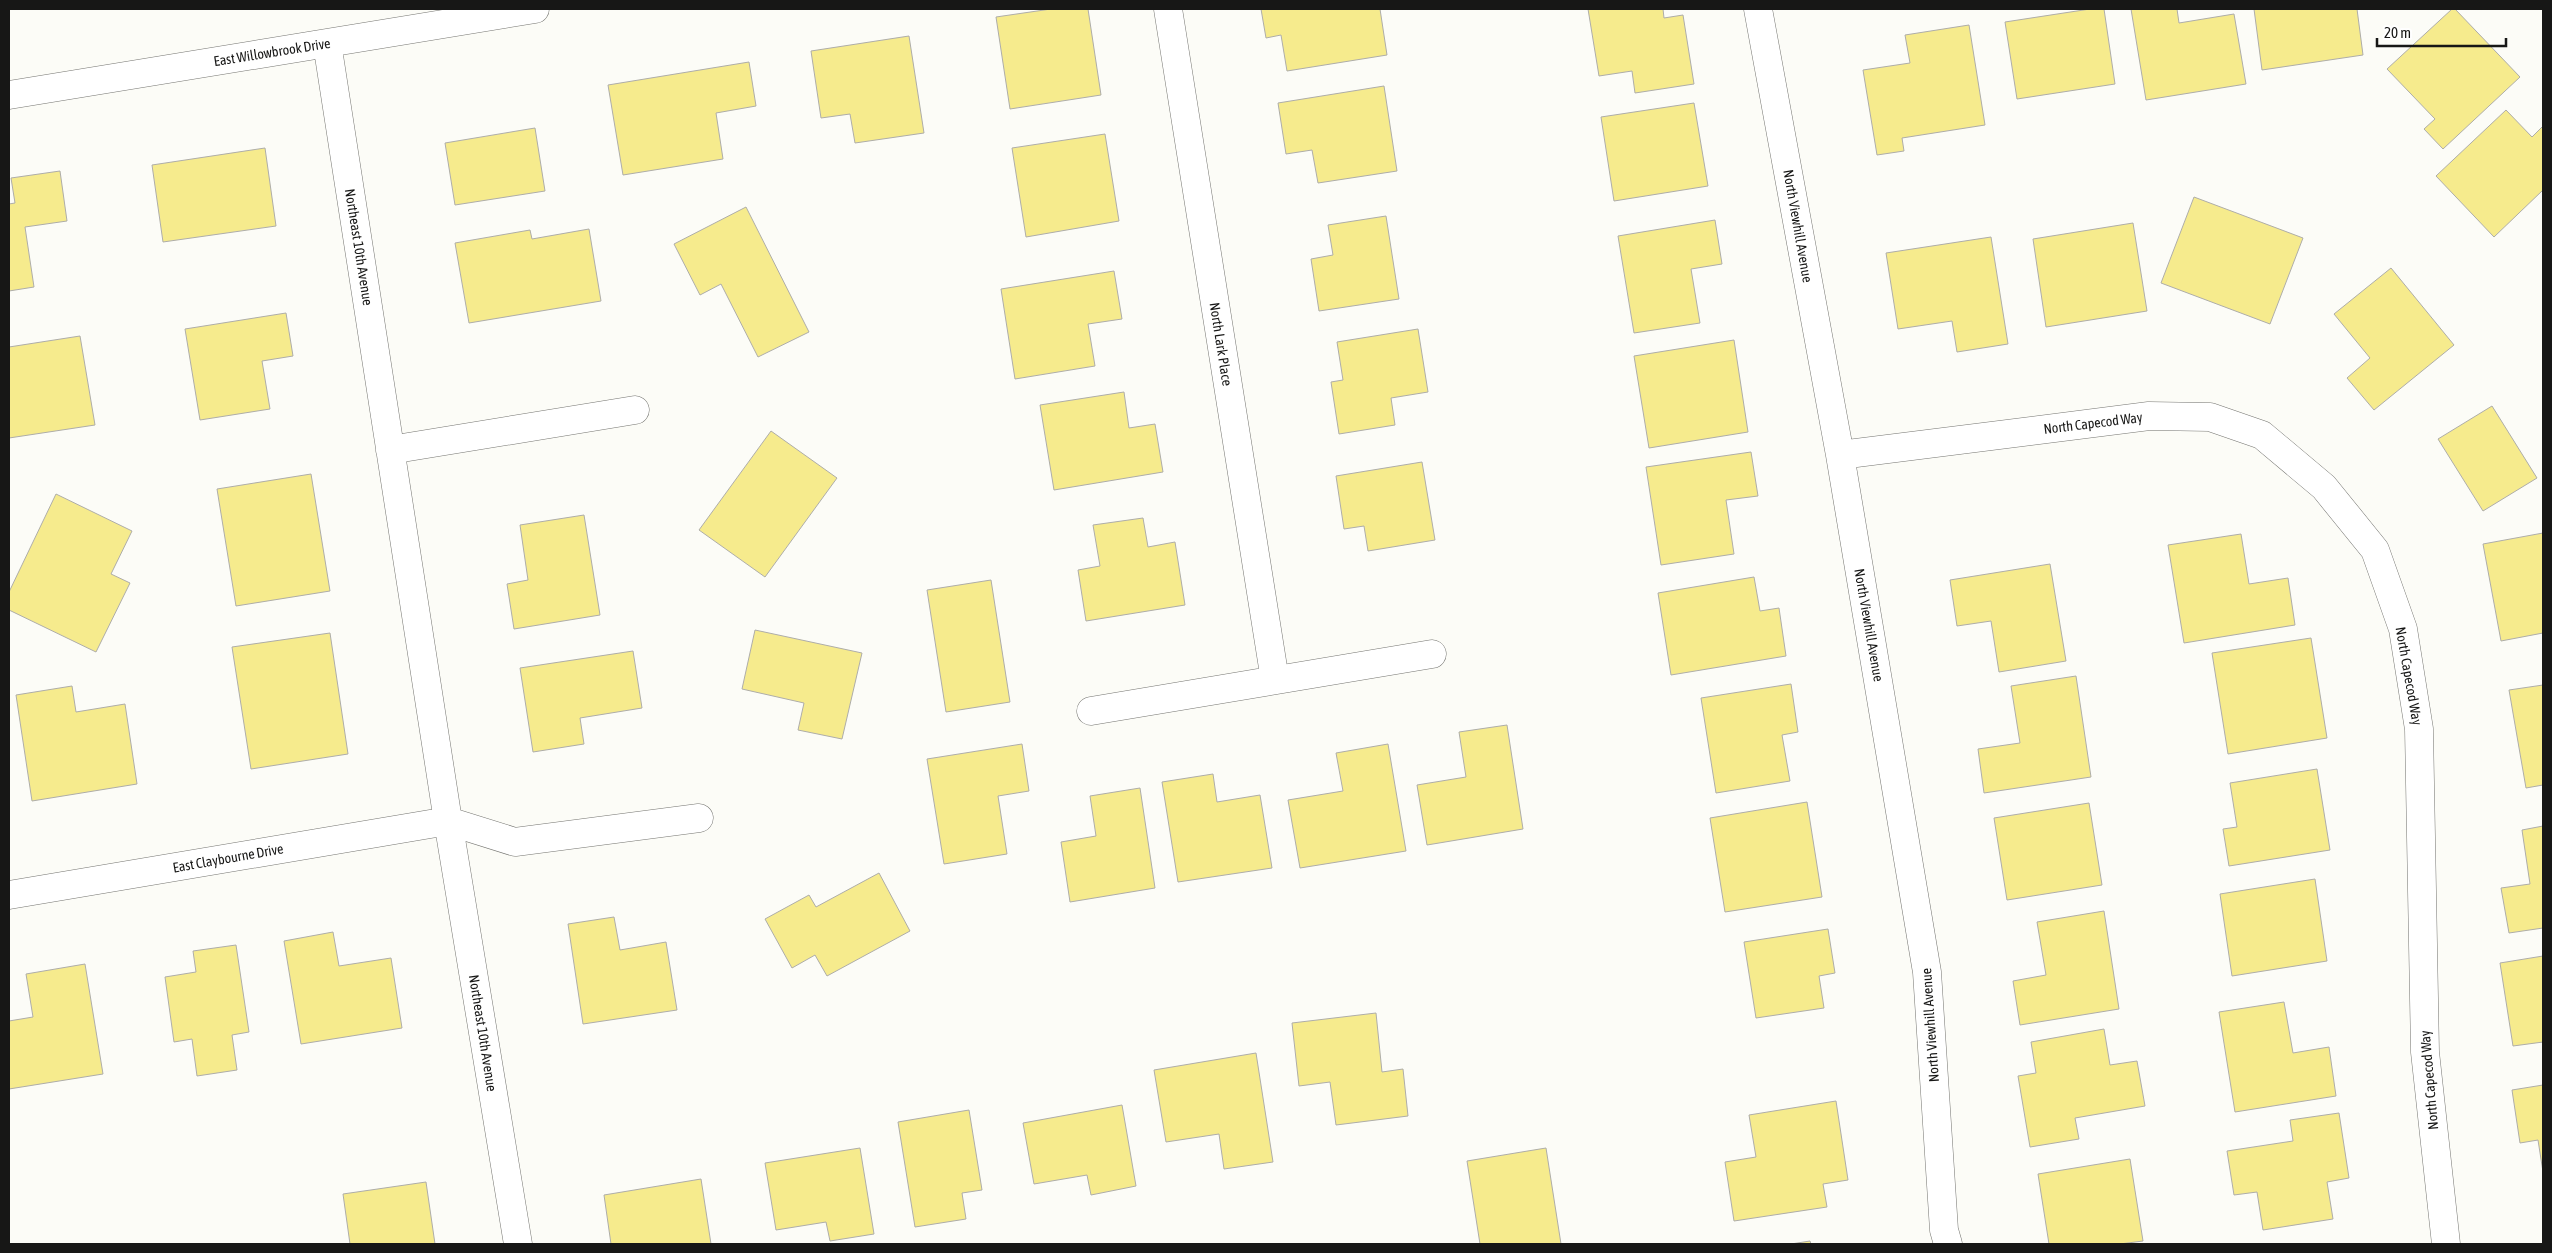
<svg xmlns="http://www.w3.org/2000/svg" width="2552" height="1253" font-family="'Asap Condensed',sans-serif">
	<rect width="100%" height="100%" fill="#fcfcf7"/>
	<path fill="#f6eb8d" stroke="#aeada9" d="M1051 9H1088L1101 95 1010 109 996 17Z
		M1261 9H1380L1387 55 1287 71 1281 35 1266 38Z
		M1588 9H1663L1664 18 1683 15 1694 84 1635 93 1632 71 1599 76Z
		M2090 9H2104L2115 84 2017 99 2005 22Z
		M2131 9H2177L2179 23 2234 14 2246 84 2146 100Z
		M2254 9H2357L2363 55 2262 70Z
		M2452 9H2455L2520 77 2443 149 2424 129 2435 119 2387 69Z
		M1969 25 1985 125 1902 138 1904 151 1877 155 1863 70 1910 63 1905 35Z
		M909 36 924 133 855 143 850 114 821 118 811 51Z
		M749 62 756 106 716 113 723 159 623 175 608 85Z
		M1384 86 1397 171 1318 183 1312 150 1286 154 1278 103Z
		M1694 103 1708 186 1614 201 1601 117Z
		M2506 110 2532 137 2543 126V190L2494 237 2436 176Z
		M535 128 545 191 455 205 445 143Z
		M1105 134 1119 221 1026 237 1012 148Z
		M265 148 276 226 163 242 152 165Z
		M60 171 67 221 25 227 34 287 9 291V204L15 203 11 178Z
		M2194 197 2303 238 2270 324 2161 283Z
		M746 207 809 332 758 357 721 284 700 295 674 244Z
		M1386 216 1399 299 1319 311 1311 259 1333 255 1328 225Z
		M1715 220 1722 264 1691 269 1700 323 1634 333 1618 236Z
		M2133 223 2147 311 2046 327 2033 239Z
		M589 229 601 301 469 323 455 243 530 230 532 239Z
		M1991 237 2008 344 1957 352 1952 321 1898 329 1886 253Z
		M2391 268 2454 345 2374 410 2347 378 2370 358 2334 314Z
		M1114 271 1122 319 1088 324 1095 366 1015 379 1001 289Z
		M286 313 293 356 262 361 270 409 200 420 185 329Z
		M1418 329 1428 392 1391 398 1395 425 1339 434 1331 382 1343 380 1337 342Z
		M80 336 95 425 9 438V347Z
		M1734 340 1748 432 1649 448 1634 356Z
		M1124 392 1129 428 1155 424 1163 472 1054 490 1040 405Z
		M2492 406 2537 478 2483 511 2438 439Z
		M771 431 837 478 765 577 699 530Z
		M1751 452 1758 496 1726 500 1734 554 1661 565 1646 467Z
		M1422 462 1435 540 1368 551 1364 526 1344 529 1336 476Z
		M311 474 330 591 236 606 217 489Z
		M56 494 132 531 111 574 130 583 96 652 9 610V592Z
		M584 515 600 615 514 629 507 584 528 580 520 525Z
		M1143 518 1148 547 1175 542 1185 605 1086 621 1078 570 1100 566 1093 525Z
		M2543 533V633L2501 641 2483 544Z
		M2241 534 2249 584 2288 578 2295 625 2184 643 2168 545Z
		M2050 564 2066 661 1999 672 1991 621 1957 626 1950 580Z
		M1754 577 1760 611 1779 608 1786 656 1671 675 1658 593Z
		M991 580 1010 702 946 712 927 590Z
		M755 630 862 653 842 739 798 730 804 703 742 689Z
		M330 633 348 754 251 769 232 647Z
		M2311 638 2327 738 2228 754 2212 653Z
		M633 651 642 708 580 718 584 744 533 752 520 668Z
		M2076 676 2091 777 1984 793 1978 749 2020 743 2011 686Z
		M1791 684 1798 732 1782 735 1790 781 1716 793 1701 698Z
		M2543 685V785L2526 788 2509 690Z
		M72 686 76 712 125 704 137 784 32 801 16 695Z
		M1507 725 1523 829 1427 845 1417 785 1466 777 1459 732Z
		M1022 744 1029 791 998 796 1007 854 944 864 927 759Z
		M1388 744 1406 851 1300 868 1288 800 1343 791 1336 753Z
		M2317 769 2330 850 2229 866 2223 829 2237 827 2230 783Z
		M1213 774 1217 802 1260 795 1272 868 1178 882 1162 782Z
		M1140 788 1155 888 1070 902 1061 842 1096 836 1090 796Z
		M1807 802 1822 897 1725 912 1710 818Z
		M2089 803 2102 885 2007 900 1994 818Z
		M2543 826V928L2509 933 2501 888 2530 884 2522 830Z
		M879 873 910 931 827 976 815 955 792 968 765 919 809 895 816 907Z
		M2315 879 2327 961 2232 976 2220 894Z
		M2104 911 2119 1009 2020 1025 2013 981 2046 975 2037 922Z
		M614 917 620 950 666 942 677 1010 583 1024 568 924Z
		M1828 929 1835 973 1819 976 1824 1008 1756 1018 1744 942Z
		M333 932 339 966 391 958 402 1028 301 1044 284 941Z
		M236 945 249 1032 232 1035 237 1070 197 1076 192 1039 174 1042 165 977 196 972 193 951Z
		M2543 956V1042L2513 1046 2500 963Z
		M85 964 103 1074 9 1089V1021L33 1017 26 974Z
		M2284 1002 2293 1053 2329 1047 2336 1096 2235 1112 2219 1012Z
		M1376 1013 1382 1072 1403 1069 1408 1116 1336 1125 1330 1082 1299 1086 1292 1023Z
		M2104 1029 2110 1065 2137 1061 2145 1106 2075 1118 2079 1139 2030 1147 2018 1076 2036 1073 2031 1042Z
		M1256 1053 1273 1162 1224 1169 1219 1134 1166 1142 1154 1070Z
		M2543 1085V1172L2538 1140 2520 1143 2512 1090Z
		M1836 1101 1848 1180 1823 1184 1827 1207 1734 1221 1725 1162 1756 1157 1749 1115Z
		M1122 1105 1136 1186 1091 1195 1087 1175 1034 1184 1023 1123Z
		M969 1110 982 1190 962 1193 966 1219 915 1227 898 1122Z
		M2339 1113 2349 1178 2327 1182 2333 1219 2263 1230 2257 1192 2234 1195 2227 1151 2293 1141 2290 1120Z
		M860 1148 874 1234 830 1241 826 1222 776 1230 765 1163Z
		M1546 1148 1561 1244H1480L1467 1161Z
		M2130 1159 2143 1241 2120 1244H2049L2038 1174Z
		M701 1179 711 1244H611L604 1195Z
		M426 1182 435 1244H350L343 1194Z
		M1810 1241 1811 1244H1791Z"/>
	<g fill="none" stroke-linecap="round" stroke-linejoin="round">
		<g stroke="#757571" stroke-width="29">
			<path id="minor" d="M1168 9 1275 680
				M1758 9 1840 455 1927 972 1944 1230 1948 1244
				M327 43 448 821 518 1244
				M9 95 535 9
				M390 450 635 410
				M1840 455 2149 416 2210 417 2262 435 2324 487 2375 550 2403 629 2419 729 2425 1052 2446 1244
				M1091 711 1432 654
				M9 895 448 821 515 842 699 818"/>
		</g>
		<use href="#minor" stroke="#fff" stroke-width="28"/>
	</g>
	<g text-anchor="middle" stroke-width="4.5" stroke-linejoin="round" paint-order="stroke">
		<g font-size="14" fill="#171716" stroke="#fff">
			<text transform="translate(272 52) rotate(-9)" y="5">East Willowbrook Drive</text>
			<text transform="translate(1798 226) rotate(80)" y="5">North Viewhill Avenue</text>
			<text transform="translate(359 247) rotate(81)" y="5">Northeast 10th Avenue</text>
			<text transform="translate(1221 344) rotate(81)" y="5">North Lark Place</text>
			<text transform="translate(2093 423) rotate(-7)" y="5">North Capecod Way</text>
			<text transform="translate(1869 625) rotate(80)" y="5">North Viewhill Avenue</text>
			<text transform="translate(2409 676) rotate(80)" y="5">North Capecod Way</text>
			<text transform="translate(228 858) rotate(-10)" y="5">East Claybourne Drive</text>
			<text transform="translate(1930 1025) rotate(-94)" y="5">North Viewhill Avenue</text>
			<text transform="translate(483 1033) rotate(81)" y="5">Northeast 10th Avenue</text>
			<text transform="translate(2429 1080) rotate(-95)" y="5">North Capecod Way</text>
		</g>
	</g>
	<rect width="2552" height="1253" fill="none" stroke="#171716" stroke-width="20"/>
	<path d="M2377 38v8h129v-8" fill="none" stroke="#171716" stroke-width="2.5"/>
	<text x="2384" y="38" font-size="15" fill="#171716" stroke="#ffffff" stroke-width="4" paint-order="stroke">20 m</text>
</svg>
